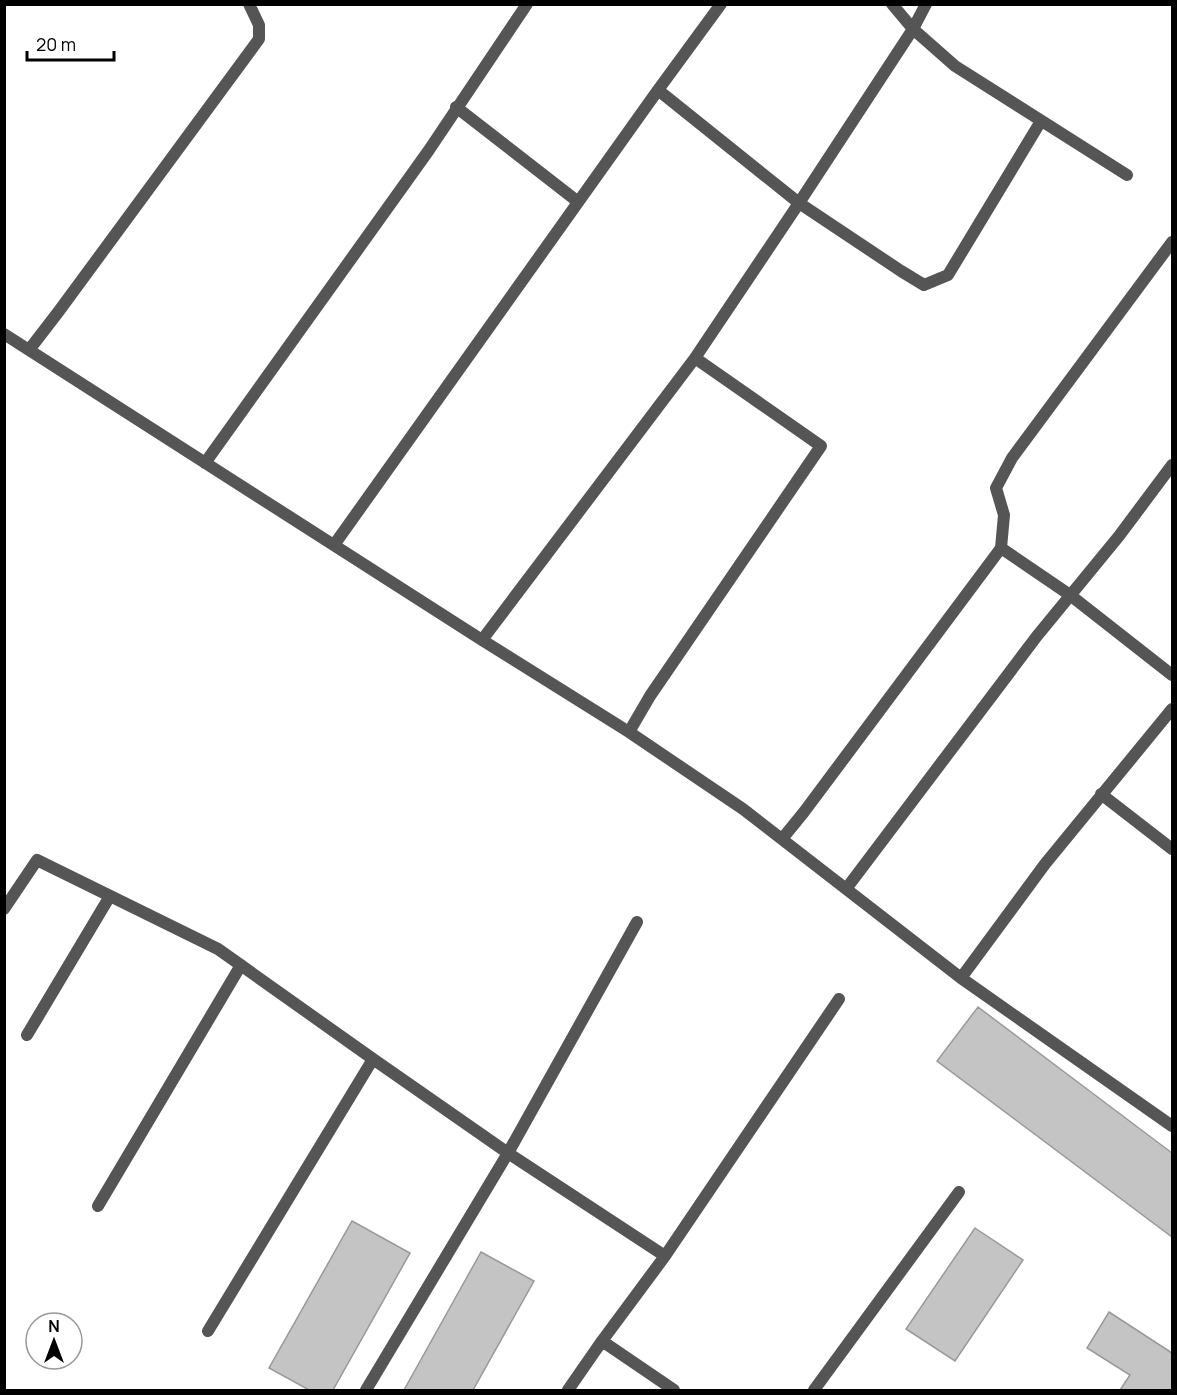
<svg xmlns="http://www.w3.org/2000/svg" width="1177" height="1395" font-family="Manrope,sans-serif">
	<rect width="100%" height="100%" fill="#fff"/>
	<path fill="#c4c4c4" stroke="#999" stroke-width="1.5" d="M978 1007 1172 1153V1237L937 1061Z
		M352 1221 410 1253 333 1390H309L269 1368Z
		M975 1228 1023 1260 955 1361 906 1329Z
		M481 1252 534 1281 473 1390H404Z
		M1109 1312 1172 1353V1390H1120L1130 1375 1087 1348Z"/>
	<g fill="none" stroke-linecap="round" stroke-linejoin="round">
		<path stroke="#555" stroke-width="12" d="M892 4 913 29 799 203 901 271 924 285 948 275 1041 121
			M926 4 913 29 955 66 1127 175
			M658 90 721 4
			M456 107 577 201
			M4 334 482 640 629 732 743 809 961 978 1172 1126
			M29 350 59 311 259 39V25L249 4
			M205 463 429 150 527 4
			M334 545 658 90 799 203 695 358 482 640
			M1001 548 1070 595 1172 675
			M629 732 650 696 821 446 695 358
			M1101 794 1172 849
			M782 839 804 812 1001 548 1004 515 996 488 1012 458 1172 242
			M846 889 1037 636 1119 536 1172 465
			M4 909 37 860 218 949 373 1059
			M961 978 1045 864 1172 709
			M27 1035 110 896
			M98 1206 241 965
			M665 1256 839 999
			M208 1331 373 1059 508 1153 665 1256 602 1341 568 1390
			M602 1341 674 1390
			M366 1390 508 1153 637 922
			M814 1390 959 1192"/>
	</g>
	<rect width="1177" height="1395" fill="none" stroke="#000000" stroke-width="12"/>
	<g transform="translate(54 1341)"><circle r="28" fill="#ffffff" stroke="#999999" stroke-width="1.5"/>
	<path d="M0-4.5L10 22L0 15L-10 22Z" fill="#000000"/>
	<text y="-9" font-size="16" font-weight="bold" text-anchor="middle" fill="#000000">N</text>
	</g>
	<path d="M27 51v9h87v-9" fill="none" stroke="#000000" stroke-width="3"/>
	<text x="36" y="51" font-size="18" fill="#000000" stroke="#ffffff" stroke-width="4.5" paint-order="stroke">20 m</text>
</svg>
